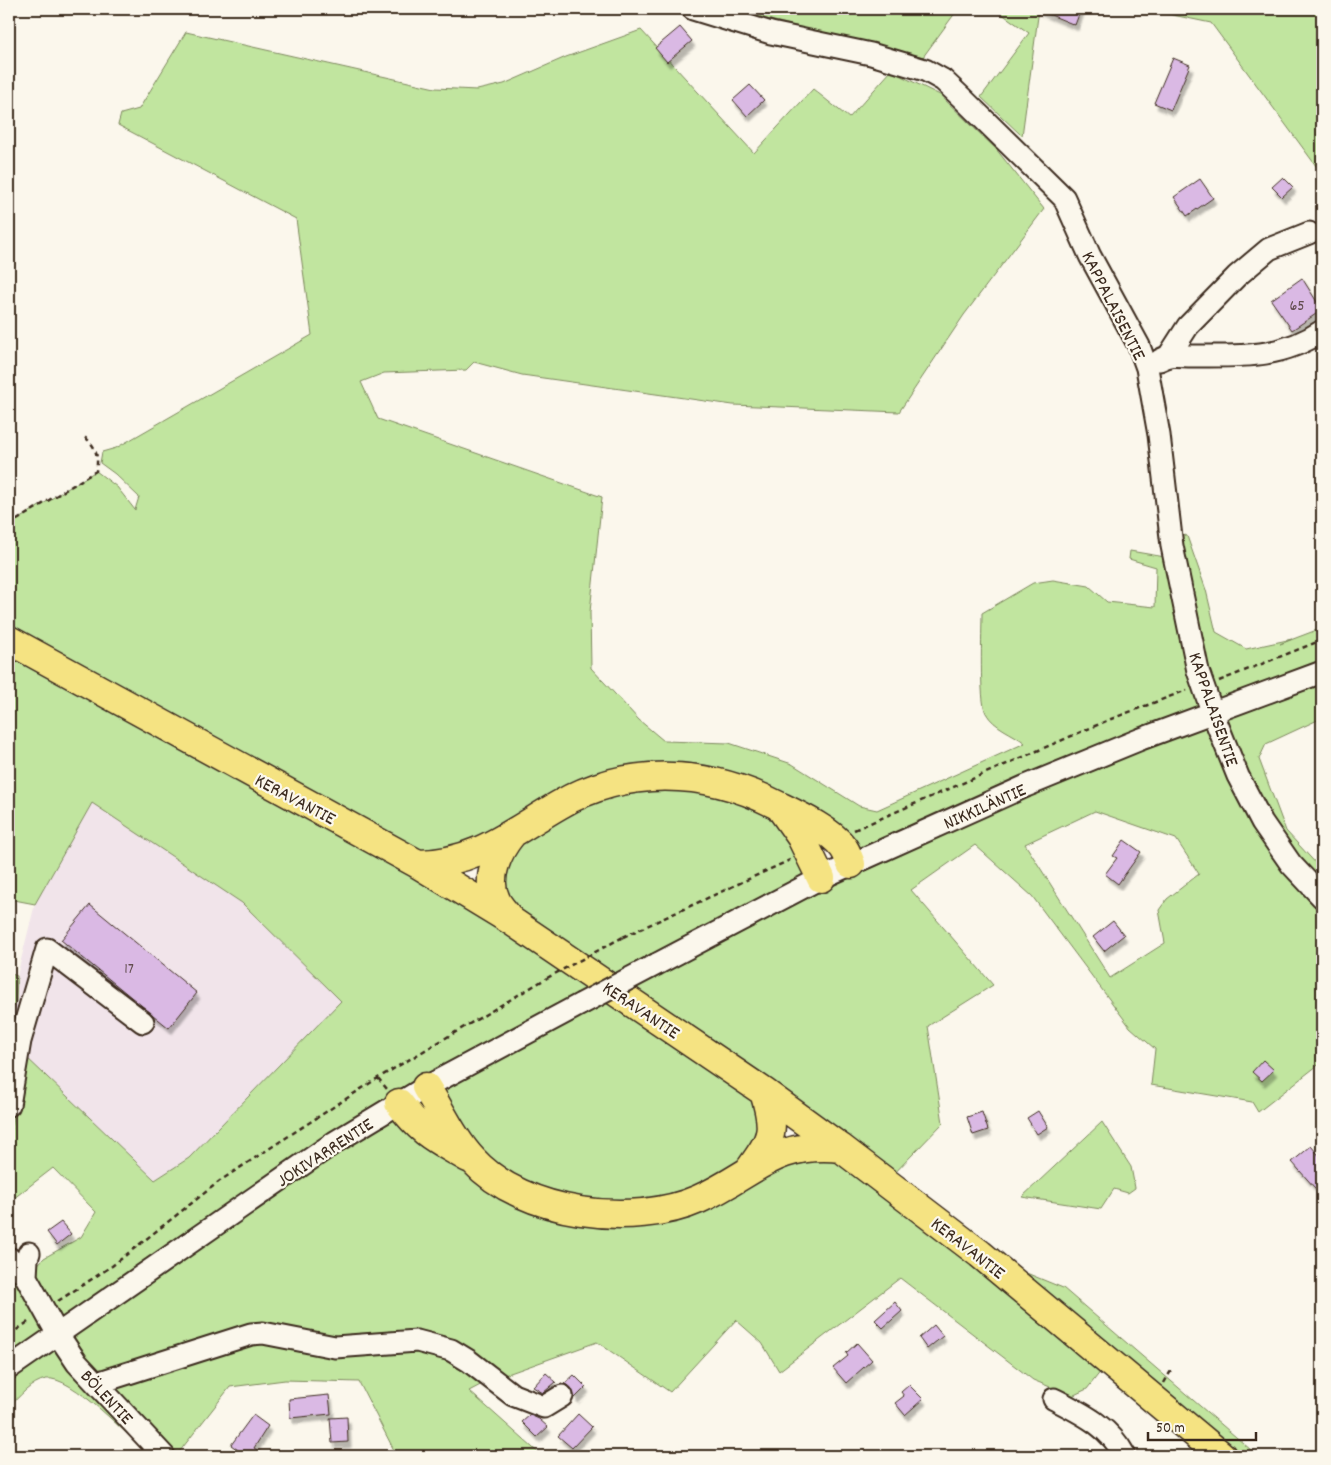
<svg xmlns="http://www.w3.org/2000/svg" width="1331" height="1465" font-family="Dekko,sans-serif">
	<defs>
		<filter id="shadow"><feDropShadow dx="3" dy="5.5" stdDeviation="1" flood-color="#0004"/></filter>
	</defs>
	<rect width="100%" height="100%" fill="#fbf7ec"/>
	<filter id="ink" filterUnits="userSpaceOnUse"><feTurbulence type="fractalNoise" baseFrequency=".02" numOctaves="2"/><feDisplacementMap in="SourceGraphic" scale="10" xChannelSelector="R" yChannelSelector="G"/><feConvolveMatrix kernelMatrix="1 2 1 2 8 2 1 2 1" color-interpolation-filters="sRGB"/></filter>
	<g filter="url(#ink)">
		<path fill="#f1e4ea" d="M92 802 242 903 342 1001 189 1158 155 1180 9 1042V1018L16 1002 17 976 35 904Z"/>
		<path fill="#c1e59f" stroke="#7e885e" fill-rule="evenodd" d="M725 9H958L923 57Z
			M995 9H1039L1022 136 981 97 1029 33Z
			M1144 9H1322V174L1211 23Z
			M641 30 754 153 813 89 849 118 891 71 940 95 996 149 1044 209 964 315 899 412 733 405 522 375 474 362 466 370 384 373 361 382 378 419 602 497 590 612 591 668 639 720 664 741 729 743 792 764 859 806 877 810 1025 743C1013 733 994 728 986 713 979 701 982 631 982 613L1033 583 1053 580 1089 586 1107 602 1155 607 1156 567 1129 559 1130 551 1171 558 1169 527 1187 536 1206 590 1216 632 1246 649 1292 639 1280 644 1322 628V718L1266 744 1259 759 1286 831 1322 870V1062L1258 1112 1252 1102 1151 1085 1155 1049 1130 1027 1032 896 975 845 911 890 993 985 928 1026 943 1123 886 1182 980 1254 1063 1288 1258 1456H1202L1108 1362 1087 1389 1072 1396 1033 1380 900 1278 779 1371 762 1343 736 1320 670 1392 597 1342 488 1381 469 1391 542 1456H397L359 1382 285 1380 230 1387 176 1456H150C131 1439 71 1374 46 1379 31 1382 19 1397 9 1407V1258L26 1277 44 1258 81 1237 96 1212 53 1168 9 1202V1146L24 1055 155 1180 189 1158 341 1001 242 903 92 803 35 904 9 899V525L96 471 117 487 135 510 139 497 115 474 100 463 102 452 116 448 312 335 296 219 118 125 121 114 139 109 186 32 435 88 477 90 504 84 566 57ZM1095 811 1176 839 1199 874 1167 899 1159 910 1165 943 1110 978 1025 844ZM793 824 851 864 821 878ZM495 862 512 920 419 864ZM426 1088 428 1135 400 1103ZM765 1093 811 1146 750 1168Z
			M9 973 17 976 16 1002 9 1018Z
			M1102 1122 1131 1167 1135 1188 1128 1193 1114 1189 1101 1209 1022 1197Z"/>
		<path fill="#dab9e4" stroke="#3b2a1e" filter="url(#shadow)" d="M1036 9H1081L1075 25Z
			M680 27 692 41 667 62 655 48Z
			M1173 58 1190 65 1171 110 1154 103Z
			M750 85 764 100 747 116 733 100Z
			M1283 177 1293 187 1282 197 1272 187Z
			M1200 179 1213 198 1187 216 1174 197Z
			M1302 278 1322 310 1292 330 1271 300Z
			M1124 840 1141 852 1118 884 1105 874 1117 858 1113 856Z
			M90 905 197 993 169 1028 61 940Z
			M1113 921 1124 935 1104 951 1093 937Z
			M1263 1060 1274 1070 1262 1081 1252 1072Z
			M1038 1111 1048 1127 1037 1134 1027 1118Z
			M982 1112 988 1130 973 1135 967 1117Z
			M1311 1146 1322 1159V1196L1292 1162Z
			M61 1222 71 1234 57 1245 47 1232Z
			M895 1302 902 1311 883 1328 875 1320Z
			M934 1325 943 1336 927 1349 919 1338Z
			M857 1343 872 1360 846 1383 833 1368 848 1356 846 1353Z
			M546 1373 556 1382 543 1393 533 1387Z
			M574 1375 586 1387 575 1398 572 1389 564 1384Z
			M909 1385 923 1399 905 1415 895 1403 904 1396 901 1392Z
			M329 1395 331 1414 290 1418 289 1399Z
			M578 1414 592 1427 572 1448 558 1436Z
			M253 1415 268 1426 254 1448 266 1456H234L238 1450 231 1445Z
			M530 1415 539 1419 548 1427 537 1437 522 1422Z
			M347 1417 348 1442 332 1443 330 1418Z"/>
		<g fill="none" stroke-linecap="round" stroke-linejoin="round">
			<g stroke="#3b2a1e" stroke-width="25">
				<path id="minor" d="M693 9 771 33 871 54 925 70 943 80 961 97 1064 198 1090 256 1139 346 1147 368 1159 435 1172 546 1198 671 1213 714 1238 776 1262 822 1291 864 1322 897
					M1170 354 1188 326 1237 276 1269 249 1309 233
					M1160 360C1174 352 1181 357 1197 356 1243 356 1282 358 1322 331
					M657 964 821 878 1026 786 1141 739 1322 672
					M9 1105 20 1041 47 949 143 1022
					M29 1253 27 1259 26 1277 57 1333 77 1363 164 1456
					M9 1258 26 1277
					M9 1368 335 1142 426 1087 581 1004
					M97 1383 251 1334 263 1333 335 1347 417 1341 451 1350 469 1361 513 1395 544 1407 562 1396
					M1054 1399C1083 1414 1109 1426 1125 1456"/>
			</g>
			<g stroke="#3b2a1e" stroke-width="31">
				<path id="major" d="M9 640 418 864 510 920 764 1092 841 1148 980 1254 1222 1456
					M782 810 801 837 821 878
					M418 864C475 864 512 832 559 805 626 766 705 769 773 803 793 813 830 829 843 847 847 852 849 859 851 864
					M510 920C506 913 499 907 496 900 485 878 498 851 512 834
					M426 1087C441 1111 454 1140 473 1160 523 1215 634 1228 699 1199 755 1174 773 1141 841 1148
					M399 1103C422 1134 436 1139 468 1158
					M750 1169C773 1137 776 1131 764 1092"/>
			</g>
			<path stroke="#3b2a1e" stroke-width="2.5" stroke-dasharray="5 4" stroke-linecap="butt" d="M9 525 96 471C99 456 96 445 83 436
				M1219 681 1322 640
				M854 830 1111 719 1187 690
				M623 937 790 860
				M378 1078 387 1089
				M58 1301 112 1266 221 1180 378 1078 547 978
				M9 1335 31 1320
				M1164 1383 1172 1369"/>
			<use href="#minor" stroke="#fbf7ec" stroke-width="21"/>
			<use href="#major" stroke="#f5e382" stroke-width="28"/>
			<g stroke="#3b2a1e" stroke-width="25" stroke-linecap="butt">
				<path id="minor-bridge" d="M581 1004 657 964"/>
			</g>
			<path stroke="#3b2a1e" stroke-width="2.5" stroke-dasharray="5 4" stroke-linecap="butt" d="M547 978 623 937"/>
			<use href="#minor-bridge" stroke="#fbf7ec" stroke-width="21"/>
		</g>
	</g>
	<g text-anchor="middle" stroke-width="4.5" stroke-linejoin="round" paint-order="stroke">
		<g font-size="16" fill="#634e50">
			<text x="1297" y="310">65</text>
			<text x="129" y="973">17</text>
		</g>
		<g font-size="19" fill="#3b2a1e" stroke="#fbf7ec">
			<text transform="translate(1115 305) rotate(63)" y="7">KAPPALAISENTIE</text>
			<text transform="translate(1215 709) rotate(71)" y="7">KAPPALAISENTIE</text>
			<text transform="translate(296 798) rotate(28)" y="7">KERAVANTIE</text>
			<text transform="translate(984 805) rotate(-24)" y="7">NIKKILÄNTIE</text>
			<text transform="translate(642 1009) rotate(34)" y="7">KERAVANTIE</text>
			<text transform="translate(324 1151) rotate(-33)" y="7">JOKIVARRENTIE</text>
			<text transform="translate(969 1247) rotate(38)" y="7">KERAVANTIE</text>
			<text transform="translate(108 1396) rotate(47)" y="7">BÖLENTIE</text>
		</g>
	</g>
	<rect width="1331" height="1465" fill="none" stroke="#fbf7ec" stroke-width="30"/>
	<rect x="15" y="15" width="1301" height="1435" fill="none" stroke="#3b2a1e" stroke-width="2" filter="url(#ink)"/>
	<path d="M1148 1432v8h108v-8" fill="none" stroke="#3b2a1e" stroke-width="2.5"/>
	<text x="1156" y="1432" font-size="15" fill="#3b2a1e" stroke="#fbf7ec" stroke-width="4" paint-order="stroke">50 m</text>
</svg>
